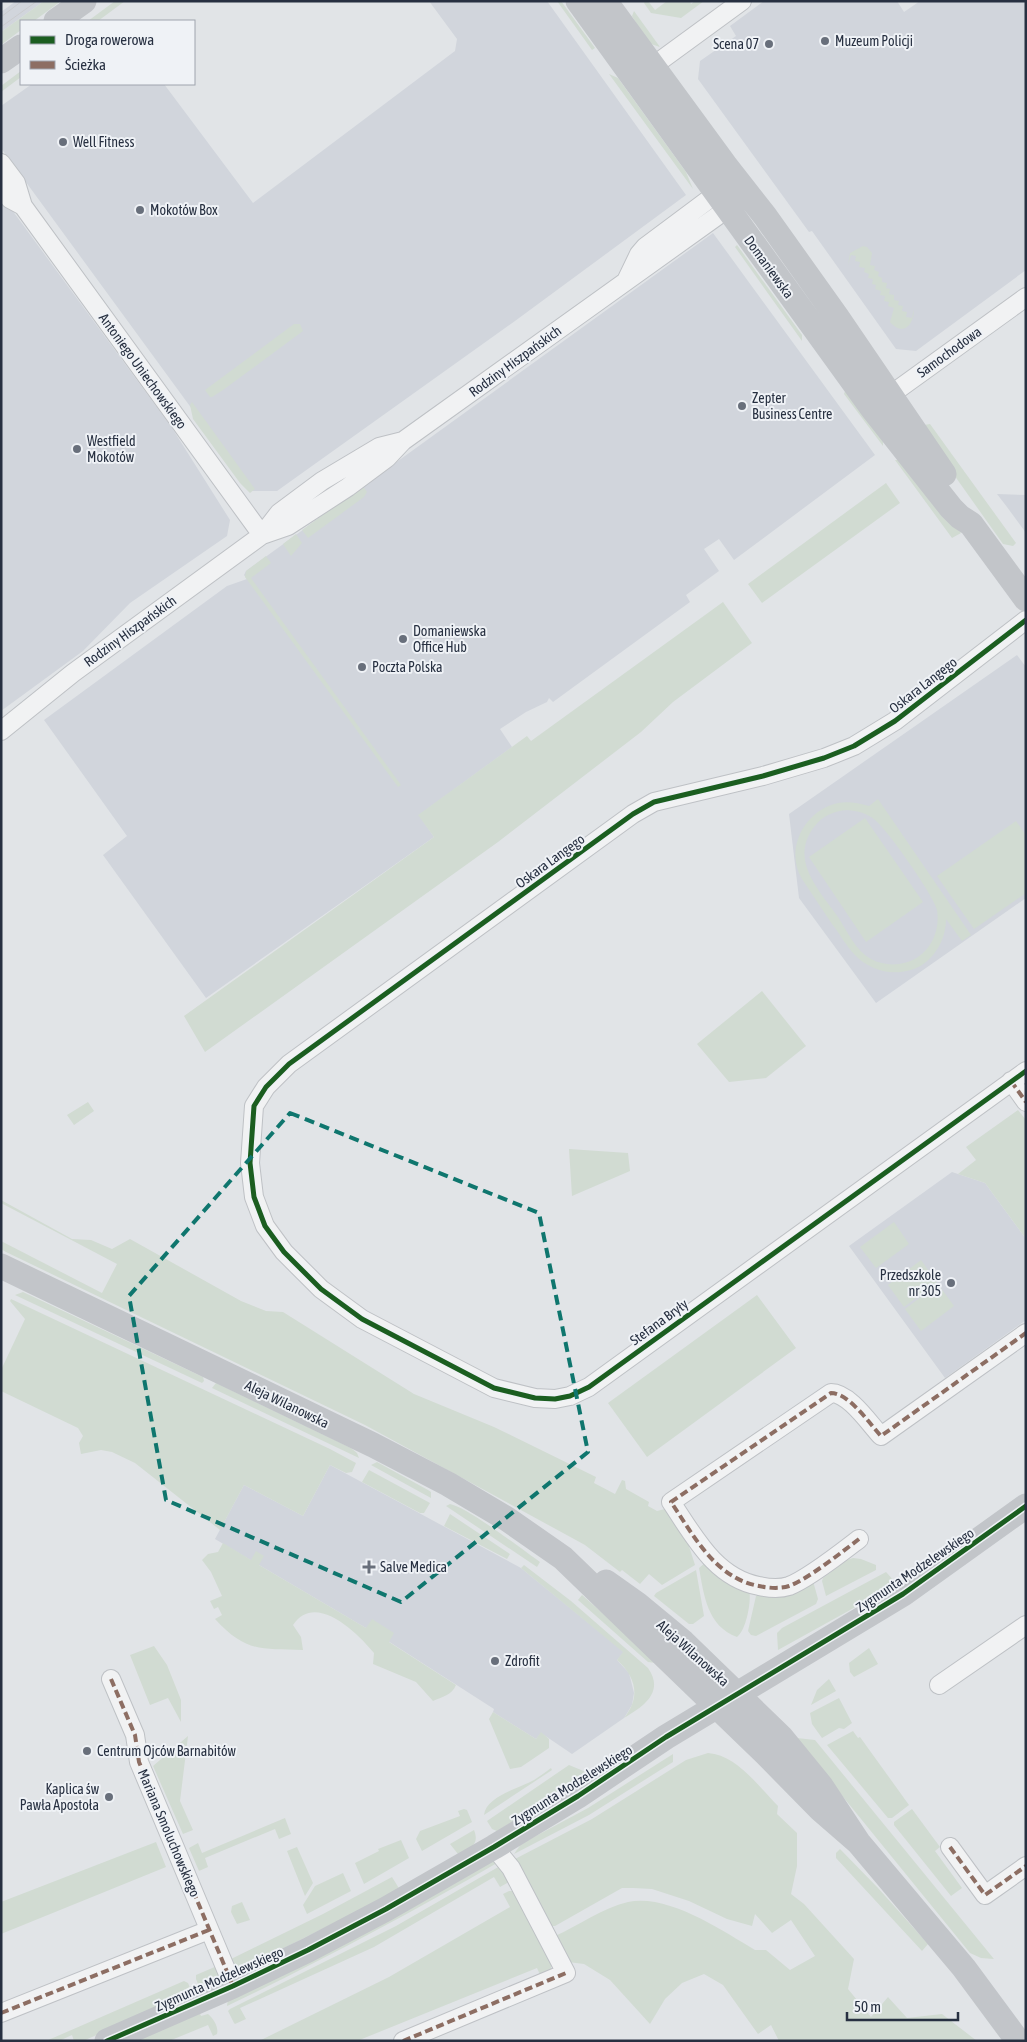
<svg xmlns="http://www.w3.org/2000/svg" width="1027" height="2042" font-family="'Asap Condensed',sans-serif">
	<rect width="100%" height="100%" fill="#e1e4e7"/>
	<path fill="#d1d5dc" d="M16 1H44L1 32V12Z
		M429 1H547L686 195 515 321 277 491H252L1 148V106L32 84H164L253 203 455 51 457 39Z
		M764 1H897L904 12 920 1H1026V270L916 351 896 349 812 231 809 232 698 79 700 61 736 36 730 26Z
		M1 195 172 428 230 520 227 536 130 603 83 651 1 711Z
		M713 233 875 455 734 560 719 539 704 549 719 571 686 595 690 602 553 702 549 698 547 702 526 712 500 729 512 747 419 815 434 837 206 998 103 855 127 836 44 720 227 586 247 579 244 575 246 571Z
		M997 494 1026 495V533L1007 507Z
		M1017 655 1026 667V898L876 1003 799 898 789 814Z
		M952 1172 985 1183 1026 1239V1320L945 1378 849 1246Z
		M330 1465 521 1568 624 1652 617 1660 629 1673 634 1693 632 1705 624 1718 572 1754 541 1733 536 1739 493 1712 494 1709 388 1641 215 1539 244 1485 303 1516Z"/>
	<path fill="#d1dbd2" fill-rule="evenodd" d="M44 1H61L34 21H21V30L1 45V32Z
		M115 1H125L98 21H88Z
		M557 1H561L595 48 592 50Z
		M645 1H648L655 10 667 1H690L691 4 695 1H704L681 18 651 13 644 3Z
		M634 11 660 47 648 43 632 16Z
		M21 71V77L1 92V86Z
		M609 74 618 78 686 172 693 189Z
		M737 245 802 335V341L735 247Z
		M863 246 867 247 872 253 870 265 875 266 874 270 879 272 878 276 882 278V282L887 283 886 288 890 289 889 294 894 295V300L899 301 898 305 903 306 902 311 907 312 906 317 912 318 914 309C914 325 903 337 890 322L894 308 888 306 889 302 884 301 885 296 880 295 881 291 875 289 876 285 872 284 873 279 868 278 869 274 864 272 865 268 859 267 860 262 855 261 856 256 851 255 848 265 850 253Z
		M294 324H300L303 331 223 390 212 397H210L205 390Z
		M845 391 883 441V446L844 394Z
		M192 402 255 489 250 493 240 483 193 419 190 405Z
		M930 424 1016 543 1013 546 1003 544 947 465 924 425Z
		M895 460H899L929 489 961 533 952 538Z
		M886 483 900 503 762 603 748 584Z
		M363 486 367 492 364 497 308 538 302 530Z
		M296 534 302 543 291 556 283 544Z
		M266 556 271 563 251 578 401 785 398 787 245 577 246 571Z
		M723 602 752 643 673 702 641 732 498 842 205 1052 184 1016 434 837 418 815 527 736 531 741Z
		M878 799 971 935 962 941 946 919C946 937 937 955 922 965 900 978 872 973 855 955 846 946 840 934 832 924 822 909 812 894 802 879 784 849 805 810 838 803 848 801 858 803 869 806ZM847 810C858 811 867 813 875 820 886 828 935 897 937 910 940 928 933 947 918 957 904 966 886 967 871 959 856 951 847 931 838 917 819 890 789 860 814 827 822 816 834 811 847 810Z
		M865 818 923 902 866 942 809 857Z
		M1016 821 1026 835V893L974 929 937 876Z
		M762 991 806 1046 766 1078 729 1082 697 1044Z
		M88 1102 94 1111 74 1125 67 1115Z
		M1018 1110 1026 1120V1239L985 1183 958 1174 976 1160 966 1147Z
		M569 1149 628 1153 630 1171 572 1196Z
		M1 1200 72 1239 91 1240 112 1249 130 1239 241 1301 266 1311 283 1312 414 1394 494 1427 596 1477 594 1483 615 1494 622 1480 625 1481 626 1489 649 1502 648 1506 657 1511 665 1509 687 1540 695 1565 662 1585 649 1574 640 1584 622 1570 620 1572 585 1545 365 1425 6 1252 1 1249V1241L102 1293 117 1264 1 1203Z
		M894 1222 909 1244 876 1268 860 1247Z
		M921 1260 937 1282 904 1307 888 1285Z
		M938 1284 954 1306 921 1331 905 1309Z
		M23 1292 203 1377 204 1381 202 1383 15 1295Z
		M757 1295 796 1348 647 1457 608 1403Z
		M11 1299 330 1449 356 1463 352 1472 346 1473 330 1465 303 1516 244 1485 220 1530 135 1463 112 1452 101 1450 81 1454 79 1443 83 1436 78 1428 1 1391V1370L25 1319 10 1301Z
		M216 1383 351 1448 357 1453 359 1458 212 1388Z
		M377 1462 428 1490 431 1492V1498L371 1465Z
		M369 1470 430 1503 424 1513H420L362 1482Z
		M450 1504C467 1507 523 1550 540 1562L537 1567 446 1506Z
		M450 1514 510 1554 507 1559 444 1526Z
		M223 1543 251 1560 256 1551 264 1556 259 1565 366 1628 372 1619 394 1633 389 1642 456 1685C452 1695 442 1697 433 1701L416 1682 373 1664 374 1653C358 1633 315 1591 293 1625L301 1637 303 1650C261 1649 245 1652 215 1619L222 1615 218 1607 214 1609 210 1601 222 1596 211 1572 202 1560 208 1554 218 1552Z
		M853 1558 861 1559 876 1565V1570L826 1596 822 1581 823 1578 847 1560Z
		M706 1562 749 1590C752 1600 746 1631 737 1637 707 1626 704 1595 699 1568Z
		M524 1565 571 1601 648 1668C665 1692 643 1707 624 1718 641 1697 636 1677 617 1660L623 1652 521 1568Z
		M696 1570 704 1616 693 1624H689L654 1596 656 1593Z
		M886 1572 897 1584 778 1650 777 1633 782 1628Z
		M813 1581 818 1599 816 1604 756 1636 751 1635 748 1631 756 1596 760 1593Z
		M582 1595 658 1662 656 1663 648 1662 578 1600Z
		M154 1646 167 1665 181 1700V1722L168 1698 150 1705 130 1655Z
		M869 1648 878 1664 854 1677 850 1672 849 1663Z
		M829 1679 836 1691 811 1705 817 1690Z
		M839 1698 852 1723 844 1729 839 1728 822 1738 812 1724 810 1713Z
		M493 1712 536 1739 541 1732 549 1739V1748L521 1767 510 1769 489 1719Z
		M853 1731 858 1738 860 1737 909 1805 892 1818H888L827 1745Z
		M188 1736 180 1801 193 1830 183 1834 153 1766Z
		M797 1738 815 1740 994 1959 981 1958 970 1953 796 1739Z
		M708 1753C737 1755 759 1787 778 1806L777 1814 797 1833V1866L791 1894 804 1904 854 1959 848 1989 871 2017 888 1997 907 2018 942 2014 977 2041H779L771 2025 758 2034 723 1985 704 1974 682 1983 665 1999 650 2024 610 1980 584 1964 568 1962 555 1936C578 1926 602 1908 628 1902 669 1894 721 1930 755 1950H766L790 1970 815 1956 791 1920 772 1933 755 1914 752 1926 727 1919 689 1901 652 1889 633 1888H622L555 1926H551L525 1881 515 1859 592 1819 686 1760Z
		M673 1754V1762L589 1815 514 1854 521 1844 588 1808Z
		M569 1765 586 1772 524 1815 497 1831 492 1829 487 1821Z
		M551 1768 552 1770 484 1815C486 1796 520 1788 534 1780 540 1776 546 1772 551 1768Z
		M464 1809 467 1810 472 1822 422 1851 416 1839 420 1831 460 1816 458 1811Z
		M912 1809 940 1847 935 1851 962 1888 951 1896 894 1825V1822Z
		M285 1818 291 1834 279 1839 275 1829 205 1858 208 1867 199 1871 189 1848 198 1843 202 1853Z
		M474 1830C480 1845 470 1849 458 1854L450 1844Z
		M401 1840 409 1858 364 1884 355 1863 379 1851 378 1849Z
		M156 1842 166 1867 1 1934V1902Z
		M297 1847 313 1883 305 1896 287 1851Z
		M840 1849 878 1888 928 1944 922 1951 836 1858V1853Z
		M491 1860 497 1863C409 1914 319 1962 227 2006L228 1998Z
		M500 1866 509 1882 500 1887 494 1877 374 1947 240 2008 246 2019 235 2024 234 2023 228 2011 230 2009 396 1926Z
		M343 1873 351 1891 307 1914 303 1905 315 1886Z
		M392 1877 400 1890 238 1971 229 1960 323 1914Z
		M509 1891H514L551 1961V1971L542 1979 537 1968 357 2041H259L389 1977 510 1907 503 1894Z
		M242 1902 250 1920 237 1924 231 1912 232 1906Z
		M217 1966 219 1980 200 1989 196 1979V1975Z
		M184 1981 188 1983 192 1993 83 2041H74L72 2035 59 2041H46Z
		M199 2011 201 2016 208 2014C213 2018 219 2027 217 2034L213 2036 208 2025 169 2041H131Z"/>
	<g fill="none" stroke-linecap="round" stroke-linejoin="round">
		<g stroke="#bec1c5" stroke-width="20">
			<path id="street" d="M653 66 742 1
				M1 163 16 183 23 206 262 535
				M1 188 10 199 23 206
				M627 279 639 254 645 247 716 194 726 190
				M882 401 1026 297
				M262 535 279 513 322 481 379 447 403 441
				M1026 620 895 721 854 746 824 758 763 776 654 802 633 814 289 1064 266 1087 254 1106 250 1163 254 1197 265 1226 284 1252 321 1289 362 1319 494 1388 535 1398 555 1399 570 1396 589 1387 1026 1071
				M1 731 73 673 262 535 288 526 348 487 387 458 403 441 727 209 733 199
				M1011 1081 1026 1102
				M859 1539C842 1552 808 1579 789 1586 780 1589 768 1588 759 1586 715 1578 694 1536 671 1502L831 1393C849 1393 869 1423 881 1436L1026 1333
				M111 1679 135 1735 139 1762 233 1986
				M939 1685 1026 1625
				M950 1847 985 1895 1026 1866
				M1 2013 209 1930
				M403 2041 566 1973 511 1868 494 1847"/>
		</g>
		<use href="#street" stroke="#f1f2f3" stroke-width="18"/>
		<path stroke="#c2c5c9" stroke-width="25" d="M578 1 872 408 951 508 960 517 971 524 1026 599
			M605 1 725 165 765 216 837 317 944 474
			M56 21 84 1
			M1 61 21 47
			M1 1266 373 1445 448 1484 507 1519 563 1558 765 1753 820 1809 858 1842
			M606 1582 637 1604 683 1642 781 1737 821 1786 858 1842 964 1968 1018 2041
			M107 2041 233 1986 308 1950 386 1909 494 1847 578 1796 666 1737 903 1594 1026 1506"/>
		<path stroke="#cacbce" stroke-width="1" d="M1 17 22 1
			M1 27 37 1"/>
		<path stroke="#8d6e63" stroke-width="4" stroke-dasharray="8 4" stroke-linecap="butt" d="M1011 1081 1026 1102
			M859 1539C842 1552 808 1579 789 1586 780 1589 768 1588 759 1586 715 1578 694 1536 671 1502L831 1393C849 1393 869 1423 881 1436L1026 1333
			M111 1679 135 1735 139 1762 233 1986
			M950 1847 985 1895 1026 1866
			M1 2013 209 1930
			M403 2041 566 1973"/>
		<g stroke="#eff2f6" stroke-width="8">
			<path id="cycleway" d="M1026 620 895 721 854 746 824 758 763 776 654 802 633 814 289 1064 266 1087 254 1106 250 1163 254 1197 265 1226 284 1252 321 1289 362 1319 494 1388 535 1398 555 1399 570 1396 589 1387 1026 1071
				M107 2041 233 1986 308 1950 386 1909 494 1847 578 1796 666 1737 903 1594 1026 1506"/>
		</g>
		<use href="#cycleway" stroke="#1b5e20" stroke-width="5"/>
	</g>
	<path fill="none" stroke="#0f766e" stroke-width="4" stroke-dasharray="10 6" stroke-linejoin="round" d="M290 1113 539 1213 588 1452 401 1602 166 1500 129 1296Z"/>
	<g fill="#686f7b" stroke="#eff2f6" stroke-width="2">
		<circle cx="825" cy="41" r="5"/>
		<circle cx="769" cy="44" r="5"/>
		<circle cx="63" cy="142" r="5"/>
		<circle cx="140" cy="210" r="5"/>
		<circle cx="742" cy="406" r="5"/>
		<circle cx="77" cy="449" r="5"/>
		<circle cx="403" cy="639" r="5"/>
		<circle cx="362" cy="667" r="5"/>
		<circle cx="951" cy="1283" r="5"/>
		<path d="M366.5 1559.5h5v5h5v5h-5v5h-5v-5h-5v-5h5z"/>
		<circle cx="495" cy="1661" r="5"/>
		<circle cx="87" cy="1751" r="5"/>
		<circle cx="109" cy="1797" r="5"/>
	</g>
	<g text-anchor="middle" stroke-width="4" stroke-linejoin="round" paint-order="stroke">
		<g font-size="14" fill="#273041" stroke="#eff2f6" text-anchor="start">
			<text x="835" y="46">Muzeum Policji</text>
			<text x="759" y="49" text-anchor="end">Scena 07</text>
			<text x="73" y="147">Well Fitness</text>
			<text x="150" y="215">Mokotów Box</text>
			<text x="752" y="403">Zepter<tspan x="752" dy="16">Business Centre</tspan></text>
			<text x="87" y="446">Westfield<tspan x="87" dy="16">Mokotów</tspan></text>
			<text x="413" y="636">Domaniewska<tspan x="413" dy="16">Office Hub</tspan></text>
			<text x="372" y="672">Poczta Polska</text>
			<text x="941" y="1280" text-anchor="end">Przedszkole<tspan x="941" dy="16">nr 305</tspan></text>
			<text x="380" y="1572">Salve Medica</text>
			<text x="505" y="1666">Zdrofit</text>
			<text x="97" y="1756">Centrum Ojców Barnabitów</text>
			<text x="99" y="1794" text-anchor="end">Kaplica św<tspan x="99" dy="16">Pawła Apostoła</tspan></text>
		</g>
		<g font-size="14" fill="#273041" stroke="#eff2f6">
			<text transform="translate(769 267) rotate(54)" y="5">Domaniewska</text>
			<text transform="translate(949 352) rotate(-36)" y="5">Samochodowa</text>
			<text transform="translate(515 361) rotate(-36)" y="5">Rodziny Hiszpańskich</text>
			<text transform="translate(143 371) rotate(54)" y="5">Antoniego Uniechowskiego</text>
			<text transform="translate(130 631) rotate(-36)" y="5">Rodziny Hiszpańskich</text>
			<text transform="translate(923 685) rotate(-38)" y="5">Oskara Langego</text>
			<text transform="translate(550 861) rotate(-36)" y="5">Oskara Langego</text>
			<text transform="translate(659 1322) rotate(-36)" y="5">Stefana Bryły</text>
			<text transform="translate(287 1404) rotate(26)" y="5">Aleja Wilanowska</text>
			<text transform="translate(915 1570) rotate(-34)" y="5">Zygmunta Modzelewskiego</text>
			<text transform="translate(693 1653) rotate(42)" y="5">Aleja Wilanowska</text>
			<text transform="translate(572 1785) rotate(-32)" y="5">Zygmunta Modzelewskiego</text>
			<text transform="translate(169 1833) rotate(67)" y="5">Mariana Smoluchowskiego</text>
			<text transform="translate(219 1979) rotate(-24)" y="5">Zygmunta Modzelewskiego</text>
		</g>
	</g>
	<rect width="1027" height="2042" fill="none" stroke="#273041" stroke-width="5"/>
	<rect x="20" y="20" width="175" height="65" fill="#eff2f6" stroke="#9fa4ae"/>
	<rect x="30" y="36" width="25" height="8" fill="#1b5e20" stroke="#9fa4ae"/>
	<text x="65" y="45" font-size="15" fill="#273041">Droga rowerowa</text>
	<rect x="30" y="61" width="25" height="8" fill="#8d6e63" stroke="#9fa4ae"/>
	<text x="65" y="70" font-size="15" fill="#273041">Ścieżka</text>
	<path d="M847 2012v8h111v-8" fill="none" stroke="#273041" stroke-width="2.5"/>
	<text x="854" y="2012" font-size="15" fill="#273041" stroke="#eff2f6" stroke-width="4" paint-order="stroke">50 m</text>
</svg>
